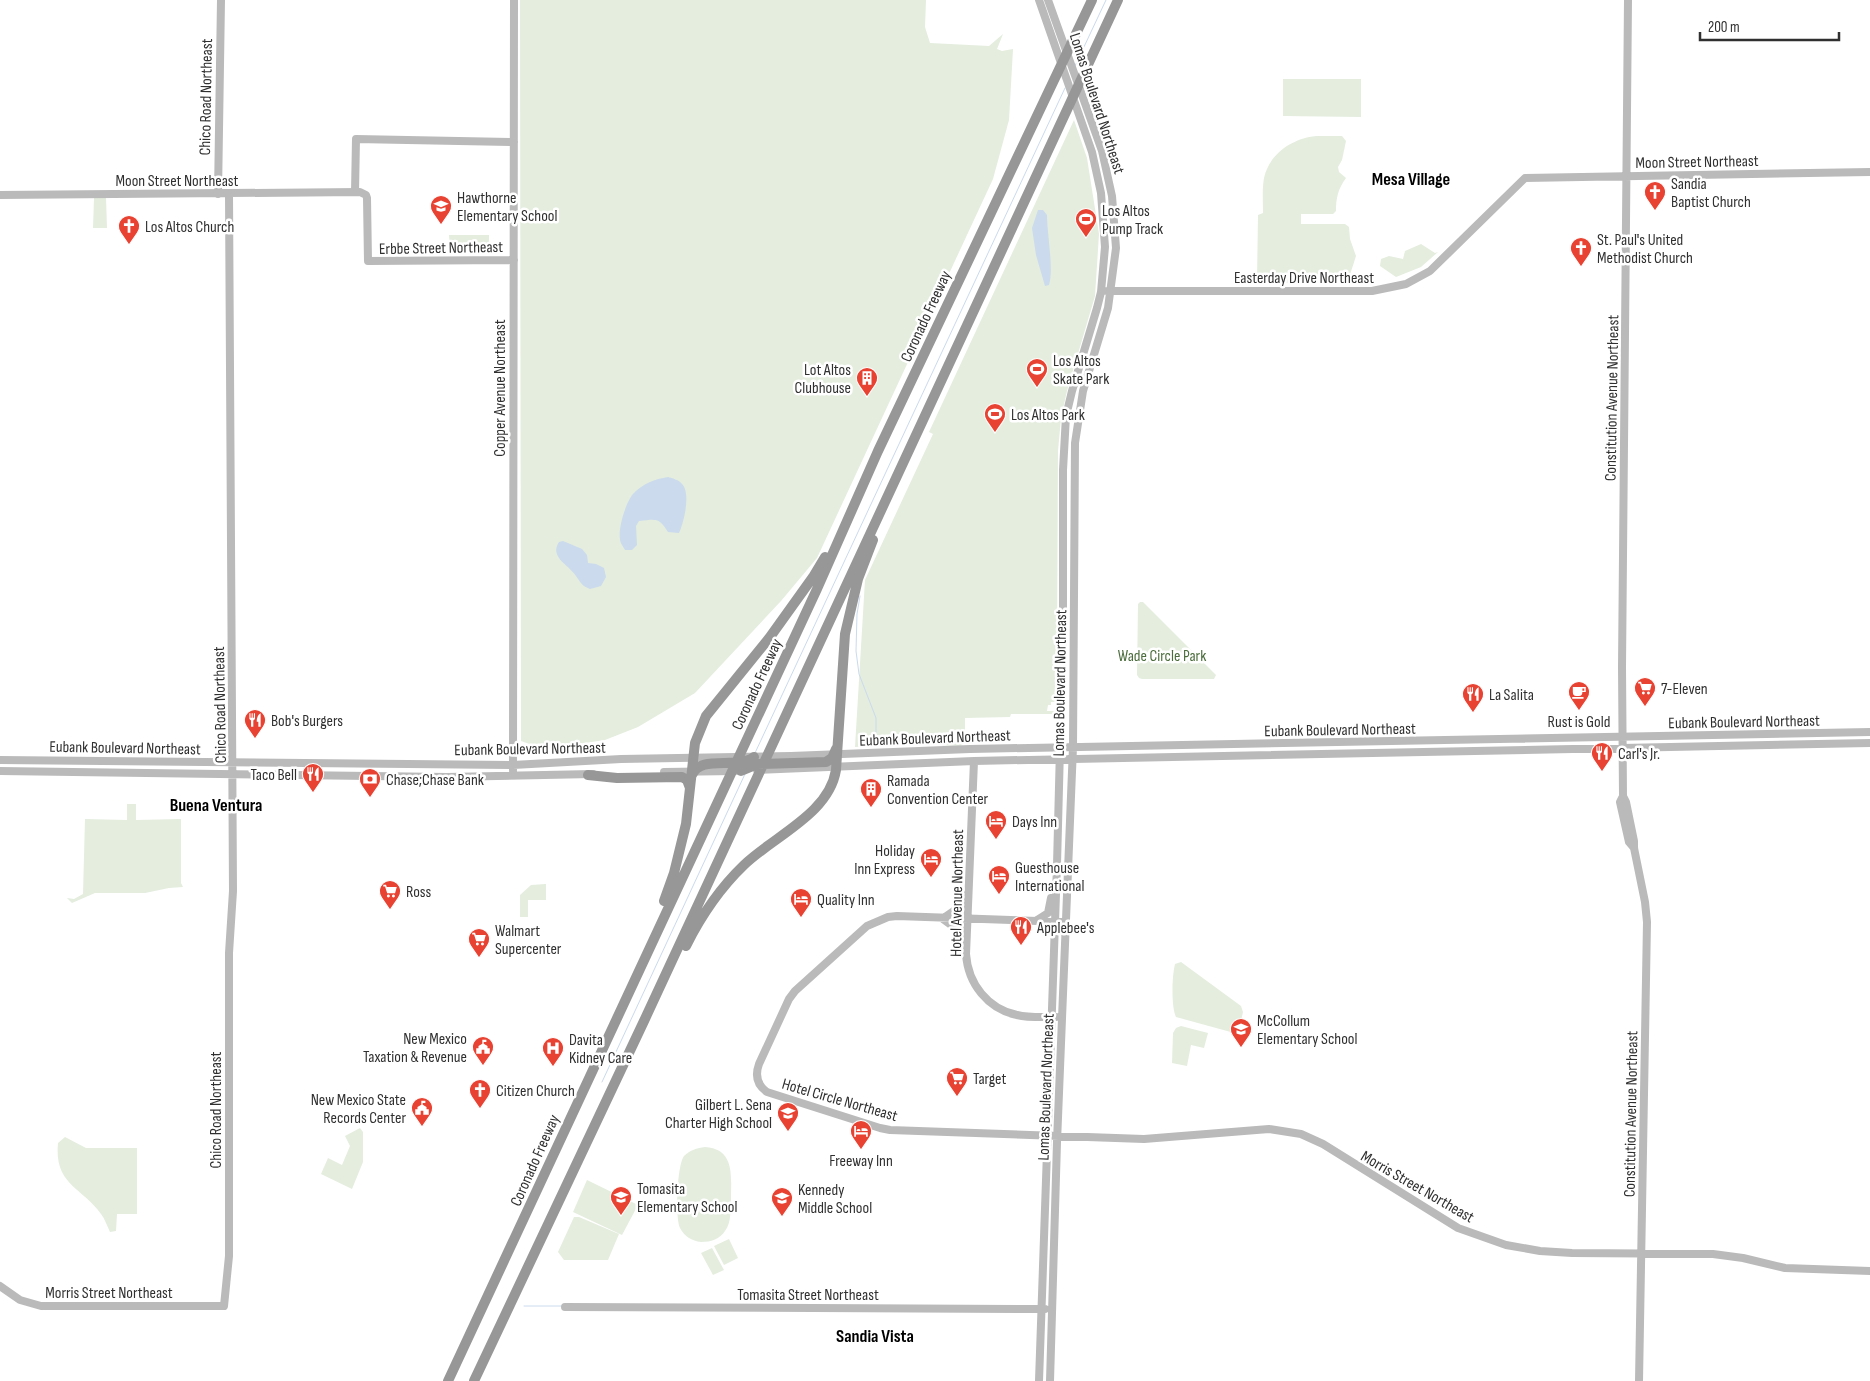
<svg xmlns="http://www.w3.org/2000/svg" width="1870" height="1381" font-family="'Sofia Sans Condensed',sans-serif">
	<rect width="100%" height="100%" fill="#fff"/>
	<path fill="#e4edde" d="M520 0H926L925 27 930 43 989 46 1003 34 997 49 1002 51 1013 49 1009 120 993 179 817 558 781 601 695 693 638 727 605 740 544 749 521 741Z
		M1283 79H1361V117L1283 116Z
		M1074 120 1087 158 1099 234 1095 296 1067 391 1061 418 1058 451 1057 646 1055 702H1051V705H1048L1047 711H1054L1055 714H1011L1010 717 965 718V741L961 746 916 744 855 747 865 580 933 434 929 432Z
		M1316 136H1342L1346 141 1342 160 1338 167 1339 172 1346 178C1338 189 1336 198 1336 211L1333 214H1301V224H1345L1349 227 1350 239 1356 256 1347 284 1335 282 1316 275 1303 277 1294 283H1259L1257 281 1258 215 1263 213C1263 201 1262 189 1264 178 1269 154 1293 138 1316 136Z
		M106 197 107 228H93L94 198Z
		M449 235H489V250L450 251Z
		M1421 244 1435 253 1438 252 1421 267 1396 277 1380 266 1381 259 1389 256 1403 259 1405 251Z
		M1140 602H1143L1216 675 1214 679H1142L1139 678 1137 675 1138 604Z
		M127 804H136V820L181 819V883L183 887 169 888 145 893H95L72 903 67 898 74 899 83 894 85 819 127 820Z
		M546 884V900H528V917H520V895L531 885Z
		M1181 962 1241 1006 1243 1012 1238 1034 1176 1017C1171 1006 1172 976 1175 964Z
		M1181 1026 1208 1033 1204 1048 1191 1045 1187 1066 1172 1063 1173 1033 1176 1028Z
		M360 1128 363 1132V1162L352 1189 321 1174 328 1158 342 1165 350 1146 345 1136Z
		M65 1137 86 1148H137V1214H117L116 1231 110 1232C107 1226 105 1219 101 1214 82 1187 54 1185 58 1143Z
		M705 1147C735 1149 731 1176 731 1198 730 1209 732 1222 725 1231 720 1239 711 1242 701 1242 692 1241 684 1236 680 1228 675 1218 677 1165 684 1156 690 1150 697 1148 705 1147Z
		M587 1180 638 1205 622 1235 573 1212Z
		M574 1217H579L619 1234 608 1260H564L558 1252Z
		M729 1239 738 1258 724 1265 714 1246Z
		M712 1248 724 1270 713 1275 701 1253Z"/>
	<path fill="#cbdaed" d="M1038 210H1043L1047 215C1047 234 1054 269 1049 285L1045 286 1036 255 1032 228Z
		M668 477C672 478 679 480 682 484 691 493 684 522 679 533L668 532C659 517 656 519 639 521L636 526 637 545 632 550H625C623 546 620 543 620 539 618 528 626 502 633 494 642 484 655 479 668 477Z
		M563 541 582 549 587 555 588 563 596 564 604 568 606 577 601 586 590 589C582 586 581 583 576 576 569 565 549 557 559 542Z"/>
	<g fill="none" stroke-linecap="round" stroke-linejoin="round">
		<path stroke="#cbdaed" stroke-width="1" d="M1075 66 1106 0
			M860 596 857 614 856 651 859 674 876 718V737
			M755 753 1065 88
			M602 1082 745 774
			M524 1306H561"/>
		<path stroke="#bababa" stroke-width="8" d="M1039 0 1092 152 1101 193 1105 247 1101 292 1097 308 1072 391 1066 416 1063 470V631L1057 865 1039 1381
			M1048 0 1102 151 1112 196 1116 248 1108 308 1083 391 1075 443 1073 747 1057 1142 1050 1381
			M1628 0 1622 667 1623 796 1620 802 1629 842 1634 848
			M355 192 356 139 514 142
			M218 194 221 0
			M0 195 360 192 366 195 367 198 368 261 514 260
			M1107 291H1372L1406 284 1430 271 1525 178 1870 172
			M0 760 513 765 621 759 791 756 970 749 1870 732
			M974 761 966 954C968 984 988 1009 1017 1015 1029 1018 1043 1017 1056 1017
			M513 770 514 0
			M757 770 974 761 1870 743
			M0 771 447 777 593 774
			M664 772 735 771
			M1623 796 1626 802 1634 841V848L1645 902 1647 922 1639 1381
			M945 917 958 908 966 895
			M943 919 958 930 965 945
			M1037 920 1048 913 1051 898
			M1066 922 897 916 888 917 867 926 795 991 789 999 759 1064C755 1075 757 1085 767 1092L880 1128 890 1130 1144 1139 1269 1129 1301 1134 1323 1144 1458 1228 1506 1245 1540 1251 1572 1253 1713 1254 1743 1258 1785 1268 1870 1271
			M0 1286 20 1300 41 1306H224L229 1256V953L233 891 229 194
			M565 1307 1045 1309"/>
		<path stroke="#979797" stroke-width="10" d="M741 771 758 764 826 762 832 758 836 749
			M588 775 617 778 682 777 687 780 690 788
			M692 775C700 754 737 770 754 757
			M664 901 674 873 686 824 695 743 706 716 770 637 813 577 825 557
			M686 946C701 916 720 888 744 865 774 836 829 814 836 770L845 634 858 579 873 540
			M448 1381 817 589 878 451 1092 0
			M474 1381 644 1021 1118 0"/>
	</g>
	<defs>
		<g id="church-pin" transform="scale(1.125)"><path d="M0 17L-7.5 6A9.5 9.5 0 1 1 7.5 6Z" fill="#e84332" stroke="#fff"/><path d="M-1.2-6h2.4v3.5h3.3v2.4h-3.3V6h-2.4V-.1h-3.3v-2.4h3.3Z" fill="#fff"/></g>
		<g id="school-pin" transform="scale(1.125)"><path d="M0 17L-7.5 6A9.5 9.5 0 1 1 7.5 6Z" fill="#e84332" stroke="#fff"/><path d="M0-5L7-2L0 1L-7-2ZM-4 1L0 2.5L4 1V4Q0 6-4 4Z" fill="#fff"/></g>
		<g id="stadium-pin" transform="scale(1.125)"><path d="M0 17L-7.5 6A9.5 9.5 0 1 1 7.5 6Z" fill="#e84332" stroke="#fff"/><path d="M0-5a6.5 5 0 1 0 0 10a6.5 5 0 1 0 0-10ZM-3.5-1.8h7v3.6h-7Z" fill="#fff"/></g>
		<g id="building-pin" transform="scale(1.125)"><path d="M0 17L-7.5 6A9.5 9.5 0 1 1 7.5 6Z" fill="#e84332" stroke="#fff"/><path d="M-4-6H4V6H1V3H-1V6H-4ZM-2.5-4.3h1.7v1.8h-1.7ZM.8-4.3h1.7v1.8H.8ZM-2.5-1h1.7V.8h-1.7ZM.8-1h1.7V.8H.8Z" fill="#fff"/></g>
		<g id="supermarket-pin" transform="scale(1.125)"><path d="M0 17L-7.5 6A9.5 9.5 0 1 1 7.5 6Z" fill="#e84332" stroke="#fff"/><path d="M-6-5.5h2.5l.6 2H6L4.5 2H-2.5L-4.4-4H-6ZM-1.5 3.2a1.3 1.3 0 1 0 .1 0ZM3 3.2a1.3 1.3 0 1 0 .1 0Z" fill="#fff"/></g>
		<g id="cafe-pin" transform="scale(1.125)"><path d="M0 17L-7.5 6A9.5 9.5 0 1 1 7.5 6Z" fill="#e84332" stroke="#fff"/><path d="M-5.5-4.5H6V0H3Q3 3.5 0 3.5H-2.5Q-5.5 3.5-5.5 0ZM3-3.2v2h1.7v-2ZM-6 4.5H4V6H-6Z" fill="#fff"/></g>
		<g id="restaurant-pin" transform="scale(1.125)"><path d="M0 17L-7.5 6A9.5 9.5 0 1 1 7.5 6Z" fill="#e84332" stroke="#fff"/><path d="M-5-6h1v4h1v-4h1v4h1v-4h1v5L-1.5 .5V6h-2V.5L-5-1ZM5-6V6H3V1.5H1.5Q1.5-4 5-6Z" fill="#fff"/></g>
		<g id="bank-pin" transform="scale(1.125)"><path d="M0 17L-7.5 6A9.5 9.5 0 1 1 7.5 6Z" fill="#e84332" stroke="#fff"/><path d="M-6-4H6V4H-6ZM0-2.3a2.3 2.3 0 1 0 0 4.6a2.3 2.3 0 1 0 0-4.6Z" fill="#fff"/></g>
		<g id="hotel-pin" transform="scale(1.125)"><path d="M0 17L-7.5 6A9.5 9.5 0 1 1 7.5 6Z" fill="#e84332" stroke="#fff"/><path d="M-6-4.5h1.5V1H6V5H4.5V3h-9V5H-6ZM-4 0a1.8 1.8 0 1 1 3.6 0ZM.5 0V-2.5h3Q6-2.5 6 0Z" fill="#fff"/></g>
		<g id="civic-pin" transform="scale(1.125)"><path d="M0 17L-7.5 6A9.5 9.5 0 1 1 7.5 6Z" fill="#e84332" stroke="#fff"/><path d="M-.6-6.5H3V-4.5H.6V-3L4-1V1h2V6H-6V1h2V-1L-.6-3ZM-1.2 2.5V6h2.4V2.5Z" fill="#fff"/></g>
		<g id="hospital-pin" transform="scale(1.125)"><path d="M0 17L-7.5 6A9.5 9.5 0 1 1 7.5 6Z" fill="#e84332" stroke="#fff"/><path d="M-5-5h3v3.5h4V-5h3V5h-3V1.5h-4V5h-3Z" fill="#fff"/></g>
	</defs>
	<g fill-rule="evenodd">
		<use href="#church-pin" x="1655" y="192"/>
		<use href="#school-pin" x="441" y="206"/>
		<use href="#stadium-pin" x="1086" y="219"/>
		<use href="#church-pin" x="129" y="226"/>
		<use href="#church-pin" x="1581" y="248"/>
		<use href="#stadium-pin" x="1037" y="369"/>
		<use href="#building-pin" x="867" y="378"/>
		<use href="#stadium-pin" x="995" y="414"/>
		<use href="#supermarket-pin" x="1645" y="688"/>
		<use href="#cafe-pin" x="1579" y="692"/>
		<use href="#restaurant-pin" x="1473" y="694"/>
		<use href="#restaurant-pin" x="255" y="720"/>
		<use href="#restaurant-pin" x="1602" y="753"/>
		<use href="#restaurant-pin" x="313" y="774"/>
		<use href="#bank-pin" x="370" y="779"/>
		<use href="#building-pin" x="871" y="789"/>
		<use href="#hotel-pin" x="996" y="821"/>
		<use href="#hotel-pin" x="931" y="859"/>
		<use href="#hotel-pin" x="999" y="876"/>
		<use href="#supermarket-pin" x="390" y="891"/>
		<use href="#hotel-pin" x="801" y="899"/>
		<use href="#restaurant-pin" x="1021" y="927"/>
		<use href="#supermarket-pin" x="479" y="939"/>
		<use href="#school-pin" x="1241" y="1029"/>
		<use href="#civic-pin" x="483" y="1047"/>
		<use href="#hospital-pin" x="553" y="1048"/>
		<use href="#supermarket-pin" x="957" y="1078"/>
		<use href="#church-pin" x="480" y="1090"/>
		<use href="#civic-pin" x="422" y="1108"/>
		<use href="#school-pin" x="788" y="1113"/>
		<use href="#hotel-pin" x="861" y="1131"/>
		<use href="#school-pin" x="621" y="1197"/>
		<use href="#school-pin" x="782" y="1198"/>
	</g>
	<g text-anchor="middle" stroke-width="5" stroke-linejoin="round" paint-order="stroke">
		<g font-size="16" fill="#303030" stroke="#fff">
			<text transform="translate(205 97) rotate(-89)" y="6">Chico Road Northeast</text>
			<text transform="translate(1098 103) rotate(72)" y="6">Lomas Boulevard Northeast</text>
			<text transform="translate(1697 161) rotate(-1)" y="6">Moon Street Northeast</text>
			<text x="177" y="186">Moon Street Northeast</text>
			<text transform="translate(441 247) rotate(-1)" y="6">Erbbe Street Northeast</text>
			<text x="1304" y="283">Easterday Drive Northeast</text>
			<text transform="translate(925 316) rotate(-65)" y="6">Coronado Freeway</text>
			<text transform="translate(499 388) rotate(-90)" y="6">Copper Avenue Northeast</text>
			<text transform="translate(1611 398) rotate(-89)" y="6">Constitution Avenue Northeast</text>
			<text transform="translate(1059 683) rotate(-89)" y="6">Lomas Boulevard Northeast</text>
			<text transform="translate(756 684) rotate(-65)" y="6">Coronado Freeway</text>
			<text transform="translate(219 705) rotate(-91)" y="6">Chico Road Northeast</text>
			<text transform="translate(1744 721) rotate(-1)" y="6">Eubank Boulevard Northeast</text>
			<text transform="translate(1340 729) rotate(-1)" y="6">Eubank Boulevard Northeast</text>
			<text transform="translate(935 737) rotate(-2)" y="6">Eubank Boulevard Northeast</text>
			<text transform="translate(125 747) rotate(1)" y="6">Eubank Boulevard Northeast</text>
			<text transform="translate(530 748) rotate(-1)" y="6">Eubank Boulevard Northeast</text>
			<text transform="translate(956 893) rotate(-89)" y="6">Hotel Avenue Northeast</text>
			<text transform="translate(1045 1087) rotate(-88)" y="6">Lomas Boulevard Northeast</text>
			<text transform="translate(840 1099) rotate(16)" y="6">Hotel Circle Northeast</text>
			<text transform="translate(215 1110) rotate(-90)" y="6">Chico Road Northeast</text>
			<text transform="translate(1630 1114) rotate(-89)" y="6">Constitution Avenue Northeast</text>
			<text transform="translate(534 1160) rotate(-66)" y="6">Coronado Freeway</text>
			<text transform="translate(1418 1186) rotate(30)" y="6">Morris Street Northeast</text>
			<text x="109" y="1298">Morris Street Northeast</text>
			<text x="808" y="1300">Tomasita Street Northeast</text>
		</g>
		<g font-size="16" fill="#303030" stroke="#fff" text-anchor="start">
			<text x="1671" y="189">Sandia<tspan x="1671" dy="18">Baptist Church</tspan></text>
			<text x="457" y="203">Hawthorne<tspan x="457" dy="18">Elementary School</tspan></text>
			<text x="1102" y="216">Los Altos<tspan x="1102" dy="18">Pump Track</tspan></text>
			<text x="145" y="232">Los Altos Church</text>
			<text x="1597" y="245">St. Paul's United<tspan x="1597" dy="18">Methodist Church</tspan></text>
			<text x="1053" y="366">Los Altos<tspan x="1053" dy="18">Skate Park</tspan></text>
			<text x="851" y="375" text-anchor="end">Lot Altos<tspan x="851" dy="18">Clubhouse</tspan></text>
			<text x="1011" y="420">Los Altos Park</text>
			<text x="1661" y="694">7-Eleven</text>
			<text x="1489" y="700">La Salita</text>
			<text x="271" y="726">Bob's Burgers</text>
			<text x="1579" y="727" text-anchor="middle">Rust is Gold</text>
			<text x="1618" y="759">Carl's Jr.</text>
			<text x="297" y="780" text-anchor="end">Taco Bell</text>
			<text x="386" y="785">Chase;Chase Bank</text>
			<text x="887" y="786">Ramada<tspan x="887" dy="18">Convention Center</tspan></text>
			<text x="1012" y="827">Days Inn</text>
			<text x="915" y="856" text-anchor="end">Holiday<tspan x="915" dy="18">Inn Express</tspan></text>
			<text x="1015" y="873">Guesthouse<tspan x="1015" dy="18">International</tspan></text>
			<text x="406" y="897">Ross</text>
			<text x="817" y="905">Quality Inn</text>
			<text x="1037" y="933">Applebee's</text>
			<text x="495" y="936">Walmart<tspan x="495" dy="18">Supercenter</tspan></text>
			<text x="1257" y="1026">McCollum<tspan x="1257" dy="18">Elementary School</tspan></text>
			<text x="467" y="1044" text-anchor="end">New Mexico<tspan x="467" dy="18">Taxation &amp; Revenue</tspan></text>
			<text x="569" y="1045">Davita<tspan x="569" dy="18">Kidney Care</tspan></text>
			<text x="973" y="1084">Target</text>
			<text x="496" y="1096">Citizen Church</text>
			<text x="406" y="1105" text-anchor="end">New Mexico State<tspan x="406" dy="18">Records Center</tspan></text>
			<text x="772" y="1110" text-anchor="end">Gilbert L. Sena<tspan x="772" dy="18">Charter High School</tspan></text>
			<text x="861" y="1166" text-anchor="middle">Freeway Inn</text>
			<text x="637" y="1194">Tomasita<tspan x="637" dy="18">Elementary School</tspan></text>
			<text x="798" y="1195">Kennedy<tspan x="798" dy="18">Middle School</tspan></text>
		</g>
		<g font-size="16" fill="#4b6d3c" stroke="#fff">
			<text x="1162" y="661">Wade Circle Park</text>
		</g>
		<g font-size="18" font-weight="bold" fill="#000" stroke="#fff">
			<text x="1411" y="185">Mesa Village</text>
			<text x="216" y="811">Buena Ventura</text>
			<text x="875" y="1342">Sandia Vista</text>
		</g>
	</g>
	<path d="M1700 32v8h139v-8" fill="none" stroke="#303030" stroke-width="2.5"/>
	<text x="1708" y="32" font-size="15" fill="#303030" stroke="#ffffff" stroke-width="4" paint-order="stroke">200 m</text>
</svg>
